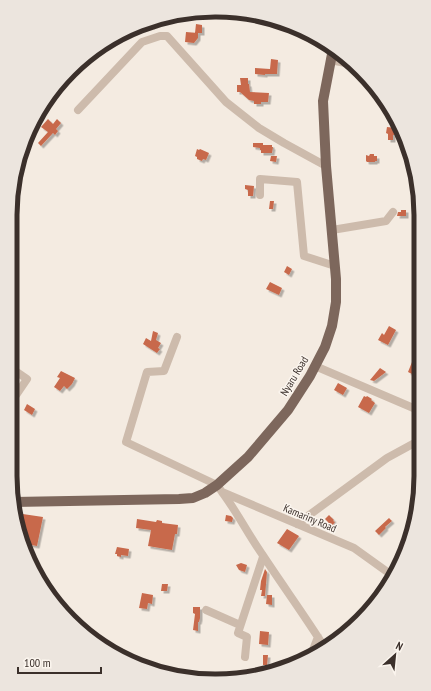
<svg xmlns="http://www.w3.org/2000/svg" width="431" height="691" font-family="'PT Sans Narrow',sans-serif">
	<defs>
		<filter id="shadow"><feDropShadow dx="2.5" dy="2.5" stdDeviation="0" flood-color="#0004"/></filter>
	</defs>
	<rect width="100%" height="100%" fill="#f4ebe1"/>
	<path fill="#c8694b" filter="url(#shadow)" d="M196 24 202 25V33H195Z
		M186 32 198 33V38L194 43 185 42Z
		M271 59 278 60 277 74H265V75L255 74V68L270 69Z
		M240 78H248V84H249L250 92 269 93 268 102H261V104H254V101L249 100 240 92H237V85H241Z
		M48 119 53 124 57 119 61 123 56 129 58 131 55 135 53 133 41 146 38 143 48 132 41 127Z
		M387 127 396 128 394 135H393V140H388V134L386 133Z
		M253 143H263V145H272V147H273L272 153H261V150H260V148L253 147Z
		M197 149 199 150 200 149 209 153 206 160 203 159 202 161 197 159V157L195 156Z
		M370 154H374V156H377V161H375V162H367L366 161V155L369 156Z
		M271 156H277L276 162 270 161Z
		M245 185 254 186 253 196H248V190L245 189Z
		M270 201H274L273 209H269Z
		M401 210H406V216H397L398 212H401Z
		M287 266 292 269 289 275 284 272Z
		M270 282 282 288 279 295 266 289Z
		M389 326 396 330 388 345 378 340 382 333 384 335Z
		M153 331 158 333 156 340 161 343 158 348 160 349 157 353 143 344 146 338 151 341Z
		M412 362 419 365 414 375 408 372Z
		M380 368 386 372 374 381 370 380Z
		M61 371 75 378 72 384 67 389 64 386 60 391 54 387 60 378 57 377Z
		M338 383 347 388 343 395 334 390Z
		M364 396 366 397 367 396 372 399 371 400 375 403 369 413 358 407Z
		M27 404 35 409 32 415 24 410Z
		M16 513 43 517 37 546 21 543 19 527 20 528 22 519 17 518Z
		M226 515 231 516 233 518 232 522 225 521Z
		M329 515 334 520 333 521 335 522 332 526 325 519Z
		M389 518 392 521 385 527 386 528 379 535 375 531Z
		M137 519 156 522 157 520 162 521V523L178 525 177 534H175L172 550 148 546 151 530 136 528Z
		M287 529 299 536 289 550 277 543Z
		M117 547 129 549 128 556 121 555V557L117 556V554H115Z
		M241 563 247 565 245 572 239 570 236 565Z
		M265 569 267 572 265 596H261L262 590H260L261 581Z
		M162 584H168L167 591H161Z
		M142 593 153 595 152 604 148 603 147 609 139 608Z
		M267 595H272V605L266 604Z
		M193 607H200V618L199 622H198V631L193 630 195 614 193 613Z
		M260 631 269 632 268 645 259 644Z
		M263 655H268L267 665H263Z"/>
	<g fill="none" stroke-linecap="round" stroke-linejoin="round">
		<path stroke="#b9a596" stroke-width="1" stroke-dasharray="2 2" stroke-linecap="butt" d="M150 25 155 30"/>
		<path stroke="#cdbbac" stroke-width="8" d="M330 60 351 64
			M78 110 142 42 160 36H167L226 102 259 128 284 143 326 166
			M260 195V179L297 182 304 256 335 266
			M332 230 386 221 393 212
			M177 337 164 371 147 372 126 442 217 485 222 492 354 548 393 576
			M315 366 418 410
			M10 404 27 379 11 368
			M222 492C237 512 248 534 262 554 283 586 305 616 325 648
			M297 524 387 458 420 440
			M206 610 240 625
			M311 655 318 637
			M245 657 247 637 238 633 263 557"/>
		<path stroke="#7d675c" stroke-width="10" d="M14 502 179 499 193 498 205 493 217 485 248 457 288 410 310 376 325 347 332 326 336 302V279L326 166 323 101 333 49"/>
	</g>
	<g text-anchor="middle" stroke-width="3" stroke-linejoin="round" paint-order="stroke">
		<g font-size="11" fill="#3b302b" stroke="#fbf5ee">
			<text transform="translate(294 376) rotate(-59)" y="4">Nyaru Road</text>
			<text transform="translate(310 518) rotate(23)" y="4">Kamariny Road</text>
		</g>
	</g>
	<path d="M0 0H431V691H0ZM215 17H216A198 198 0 0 1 414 215V476A198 198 0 0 1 216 674H215A198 198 0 0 1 17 476V215A198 198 0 0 1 215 17Z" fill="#ece5de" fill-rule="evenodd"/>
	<path fill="none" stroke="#3b302b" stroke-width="5" d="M215 17H216A198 198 0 0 1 414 215V476A198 198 0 0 1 216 674H215A198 198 0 0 1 17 476V215A198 198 0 0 1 215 17Z"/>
	<g transform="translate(395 655) rotate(27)" stroke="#fbf5ee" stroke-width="3" paint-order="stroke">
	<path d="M0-3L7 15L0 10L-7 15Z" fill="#3b302b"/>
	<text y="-6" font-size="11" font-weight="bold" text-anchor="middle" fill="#3b302b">N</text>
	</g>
	<path d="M18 667v6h83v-6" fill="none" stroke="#3b302b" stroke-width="2"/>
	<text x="24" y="667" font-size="12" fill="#3b302b" stroke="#fbf5ee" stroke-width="3" paint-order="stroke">100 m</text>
</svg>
